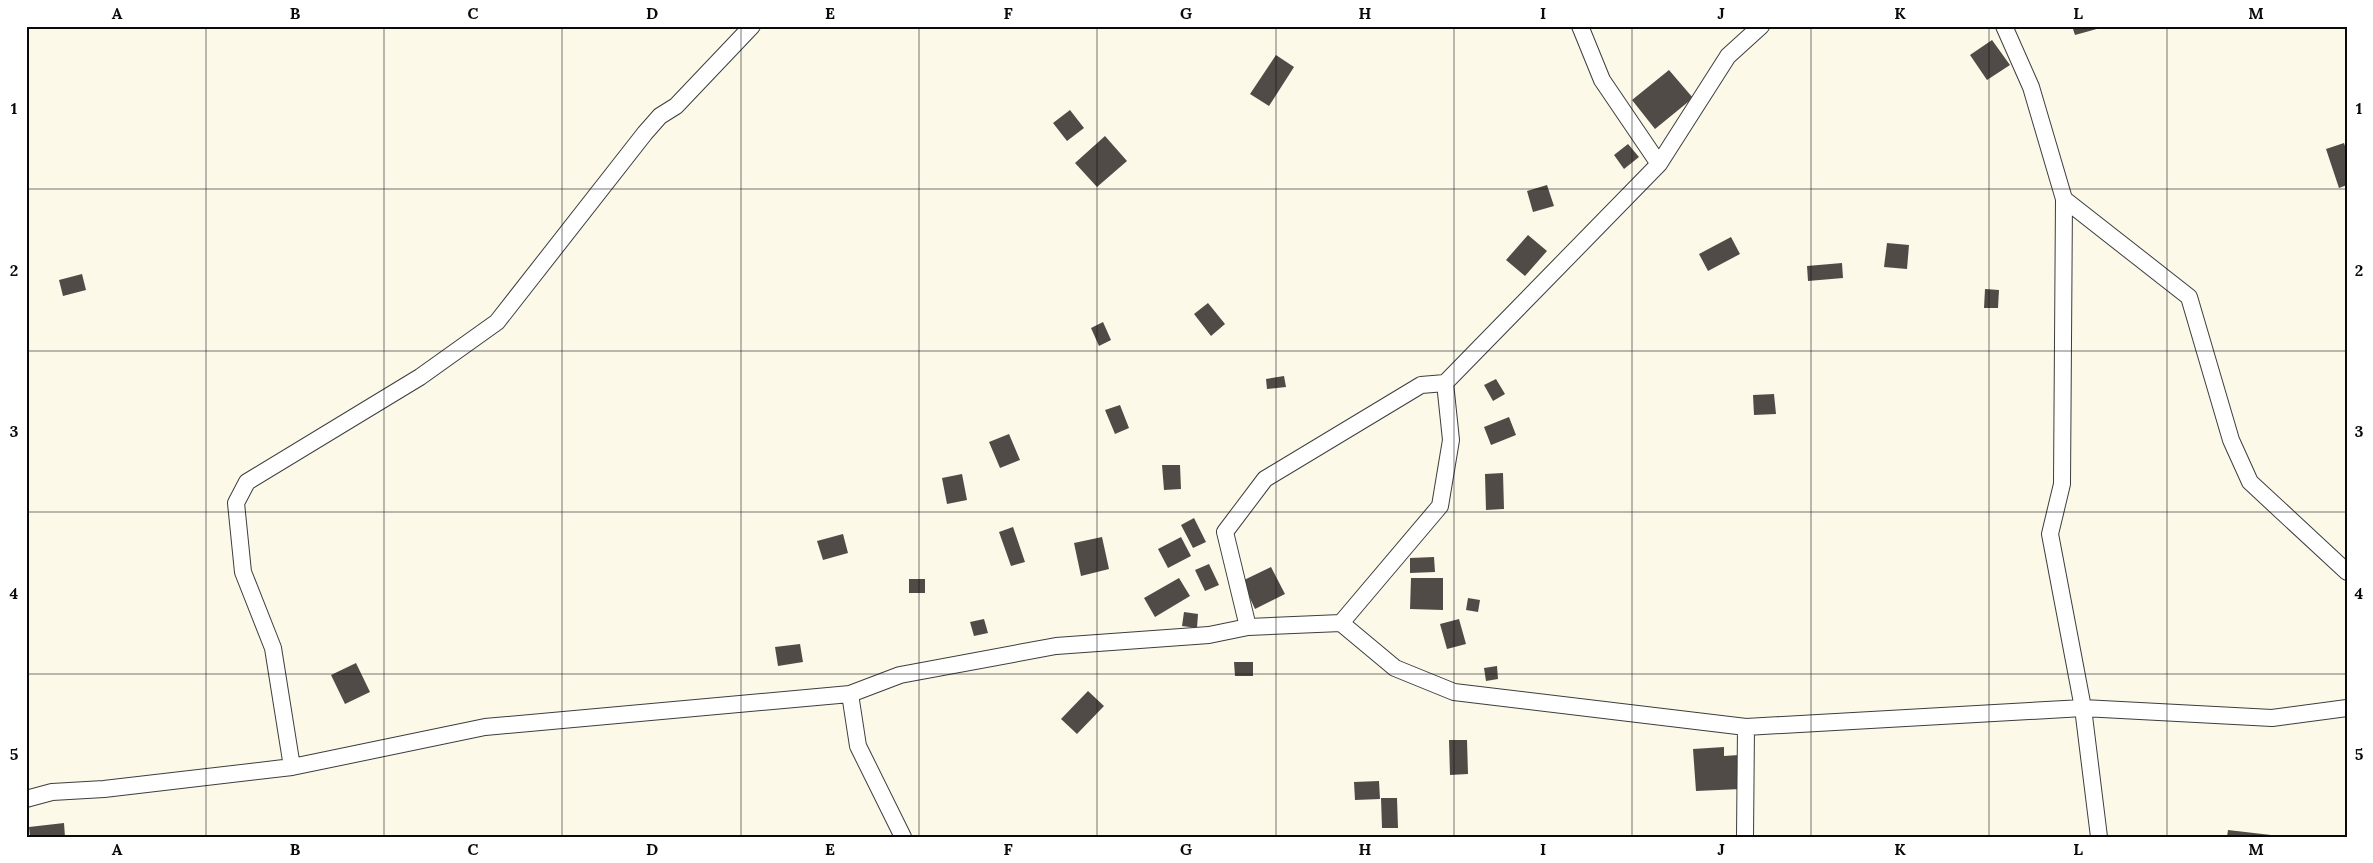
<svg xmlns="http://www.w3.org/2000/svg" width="2373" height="863" font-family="Lora,serif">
	<rect width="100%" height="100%" fill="#fcf9e9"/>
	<path fill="#514b48" d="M2072 26H2104V27L2075 35Z
		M1992 40 2010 65 1987 80 1970 55Z
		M1276 55 1294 67 1269 106 1250 94Z
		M1669 70 1693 98 1655 129 1632 100Z
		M1070 110 1084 128 1067 141 1053 123Z
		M1105 136 1127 161 1097 187 1075 163Z
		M2344 143 2347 152V185L2339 188 2326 149Z
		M1628 144 1639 157 1624 169 1614 155Z
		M1547 185 1554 206 1533 212 1527 191Z
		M1528 235 1547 251 1525 276 1506 260Z
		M1731 237 1740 254 1708 271 1699 254Z
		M1887 243 1909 245 1907 269 1884 267Z
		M1842 263 1843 278 1808 281 1807 266Z
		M82 274 86 290 63 296 59 280Z
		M1985 289 1999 290 1998 308H1984Z
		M1208 303 1225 324 1211 336 1194 314Z
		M1103 322 1111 340 1099 346 1091 328Z
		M1284 376 1286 387 1267 389 1266 379Z
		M1496 379 1505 394 1493 401 1484 385Z
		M1774 394 1776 414 1754 415 1753 395Z
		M1120 405 1129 428 1115 434 1105 410Z
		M1509 417 1516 435 1491 445 1484 427Z
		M1009 434 1020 460 1000 468 989 442Z
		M1162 465H1180L1181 489 1164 490Z
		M1503 473 1504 509 1486 510 1485 474Z
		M962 474 967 500 947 504 942 478Z
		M1194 518 1206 542 1193 548 1181 525Z
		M1013 527 1025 562 1011 566 999 532Z
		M843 534 848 553 823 560 817 541Z
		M1102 537 1109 569 1081 576 1074 543Z
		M1181 537 1191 556 1168 568 1158 549Z
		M1434 557 1435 572 1410 573V558Z
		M1209 564 1219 585 1205 591 1195 570Z
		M1271 567 1285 594 1255 609 1242 581Z
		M1179 578 1190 596 1155 617 1144 598Z
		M1411 578H1443V610L1410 609Z
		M909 579H925V593H909Z
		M1468 598 1480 600 1478 612 1466 610Z
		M1184 612 1198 614 1197 628 1182 626Z
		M984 619 988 633 974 636 970 622Z
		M1459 619 1466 644 1447 649 1440 624Z
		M800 644 803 662 778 666 775 647Z
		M1234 662H1253V676H1235Z
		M356 663 370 692 345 704 331 675Z
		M1497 666 1498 679 1486 681 1484 668Z
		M1088 691 1104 706 1077 734 1061 719Z
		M1449 740H1467L1468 774 1450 775Z
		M1724 747V756L1739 755 1741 789 1696 791 1693 749Z
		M1379 781 1380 799 1355 800 1354 782Z
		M1381 798H1397L1398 828H1382Z
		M64 823 65 837H30L29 827Z
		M2228 830 2271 835 2270 837H2227Z"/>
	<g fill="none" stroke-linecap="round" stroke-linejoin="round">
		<g stroke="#3d3d3d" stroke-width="18">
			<path id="minor" d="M1580 26 1602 80 1659 164
				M2004 26 2031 87 2064 199 2062 484 2050 534 2083 708 2099 837
				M2064 199 2189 297 2231 440 2250 482 2347 572
				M1341 623 1440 506 1451 440 1445 383
				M1248 627 1225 532 1265 479 1421 385 1445 383 1659 164 1728 56 1761 26
				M850 694 858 746 903 837
				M292 767 273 648 243 572 236 503 247 482 420 377 497 322 645 133 660 116 676 106 752 26
				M26 799 52 792 104 789 292 767 485 727 850 694 900 675 1056 646 1209 635 1248 627 1341 623 1395 668 1454 692 1746 727 2083 708 2272 718 2347 708
				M1745 837 1746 727"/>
		</g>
		<use href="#minor" stroke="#fff" stroke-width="16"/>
	</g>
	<path fill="none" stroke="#0a0a0a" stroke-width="1" stroke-opacity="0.55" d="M206 26V837M384 26V837M562 26V837M741 26V837M919 26V837M1097 26V837M1276 26V837M1454 26V837M1632 26V837M1811 26V837M1989 26V837M2167 26V837M26 189H2347M26 351H2347M26 512H2347M26 674H2347"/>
	<rect width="2373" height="863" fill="none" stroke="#ffffff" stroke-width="55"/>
	<rect x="28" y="28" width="2318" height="808" fill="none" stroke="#0a0a0a" stroke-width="2"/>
	<g font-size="16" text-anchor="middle" font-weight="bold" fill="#0a0a0a">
		<text x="117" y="19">A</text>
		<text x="295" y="19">B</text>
		<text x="473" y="19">C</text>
		<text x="652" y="19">D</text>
		<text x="830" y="19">E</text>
		<text x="1008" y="19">F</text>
		<text x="1186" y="19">G</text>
		<text x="1365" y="19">H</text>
		<text x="1543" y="19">I</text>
		<text x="1721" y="19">J</text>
		<text x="1900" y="19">K</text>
		<text x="2078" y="19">L</text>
		<text x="2256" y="19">M</text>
		<text x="14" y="114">1</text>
		<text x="2359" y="114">1</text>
		<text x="14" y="276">2</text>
		<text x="2359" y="276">2</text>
		<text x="14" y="437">3</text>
		<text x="2359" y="437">3</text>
		<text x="14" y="599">4</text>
		<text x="2359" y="599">4</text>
		<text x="14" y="760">5</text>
		<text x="2359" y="760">5</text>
		<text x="117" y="855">A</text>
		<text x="295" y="855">B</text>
		<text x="473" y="855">C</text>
		<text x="652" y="855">D</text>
		<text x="830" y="855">E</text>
		<text x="1008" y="855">F</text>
		<text x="1186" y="855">G</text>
		<text x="1365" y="855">H</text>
		<text x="1543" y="855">I</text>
		<text x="1721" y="855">J</text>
		<text x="1900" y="855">K</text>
		<text x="2078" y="855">L</text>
		<text x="2256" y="855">M</text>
	</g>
</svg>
